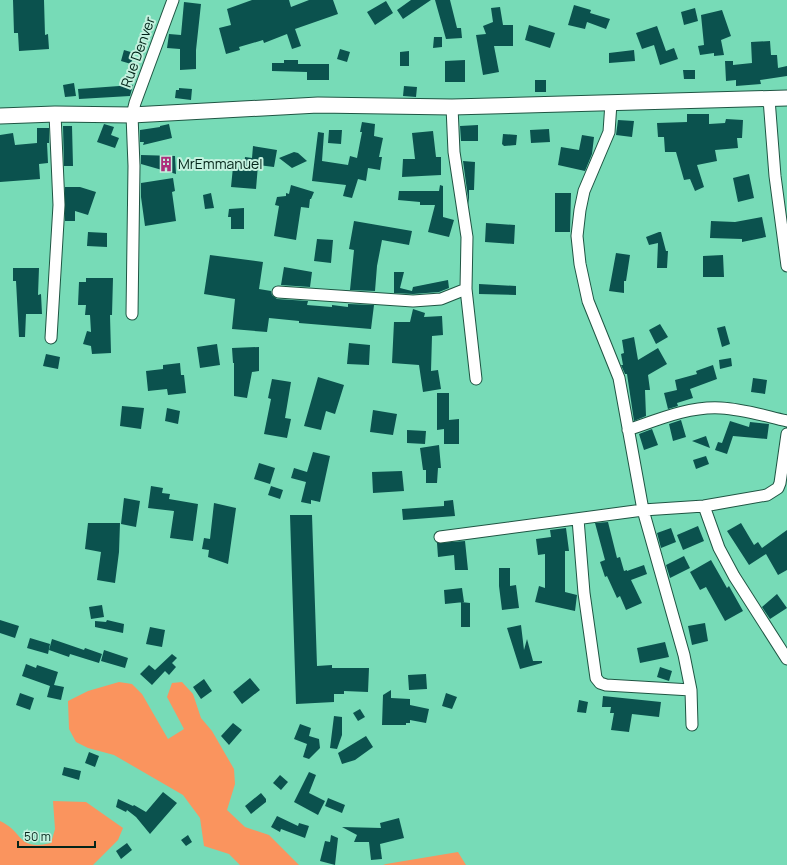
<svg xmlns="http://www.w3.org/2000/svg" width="787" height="865" font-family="Manrope,sans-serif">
	<rect width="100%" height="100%" fill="#77dbb7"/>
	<path fill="#fa945e" d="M119 682 132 684 142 694 168 739 184 729 167 697 172 683 182 682 193 694 201 718 212 731 234 769 235 784 227 810 245 827 269 835 299 865H240L229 854 204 846 200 818 183 795 114 755 88 748 76 742 69 729 68 701 88 691Z
		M53 801 86 802 123 828 118 840 93 865H0V821C24 832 17 851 51 843L55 829Z
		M458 852 466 865H383L386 864Z"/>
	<path fill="#0b524e" d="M13 0H44L45 35 48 34 49 49 19 51 18 33H14Z
		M252 0H289L291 7 309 0H333L338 14 295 29 301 46 292 49 287 34 264 43 263 40 239 47 240 50 226 54 219 28 231 25 227 9Z
		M411 0H431L403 19 397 10Z
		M435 0H450L457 28H461L462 38 446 39Z
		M386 1 393 13 375 25 367 12Z
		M184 2 201 4 196 50V69L180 70V49L167 48 169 34 181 35Z
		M574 5 591 10 590 13 610 19 606 29 587 22 585 29 568 25Z
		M500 7 503 25H513V46H494L499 72 483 75 476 35 486 34 483 26 493 22 491 8Z
		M695 8 698 21 684 25 681 12Z
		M722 10 731 36 721 40 724 55 714 56V53L700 55 698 46 704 45 701 15Z
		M529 25 555 33 550 48 525 40Z
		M657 26 666 51 674 48 678 59 660 65 654 45 642 49 636 33Z
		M434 37H442V47L433 48Z
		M770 41 771 55H777L778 68 787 66V76L760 80 761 84 736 86V80L726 81 725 61H733V65L752 63 751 42Z
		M340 49 350 52 347 62 337 59Z
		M124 50 134 53 131 64 121 61Z
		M634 50 635 61 609 63V53Z
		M409 51V66H400V52Z
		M284 60H298V64H329V80H307V72L272 71V63H284Z
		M465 60V82H445V61Z
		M683 70H695V79H684Z
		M535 80H546V92H535Z
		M74 83 76 96 65 97 63 85Z
		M133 85 130 96 79 99 78 89Z
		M404 86 417 87 416 97 403 96Z
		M179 88 192 89 191 100 175 98 176 90H179Z
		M687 114H709V124L725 123 726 119 743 120 742 138H737L738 148 715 150 717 161 697 165 704 187 695 191 690 179 684 180 676 152H665L664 137H658L657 123 687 122Z
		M618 120 634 121 632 137 616 135Z
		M362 122 375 124 374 136 383 138 379 157H382L380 170 368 168 366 181 358 179 352 198 343 196 346 185 312 181 318 132 324 133 322 161 348 165 350 156 357 158 362 132H360Z
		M104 124 114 127 111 135 119 138 115 148 97 142Z
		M169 124 172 138 143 145 144 142H140V130L160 127V126Z
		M478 125V141H461L460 126Z
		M63 126H72L73 166H64Z
		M37 128H49V143H47L48 163 39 164 40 179 0 182V135L13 133 15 145 37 143Z
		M549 129 550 142 531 143 530 130Z
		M329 130H342L341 144 328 143Z
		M433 131 436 157H441V175L402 177 403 159H415L412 133Z
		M503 134 517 135 516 145 504 146 502 144Z
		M582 135 594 137 592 154 585 171 558 165 561 147 579 150Z
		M253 146 277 150 274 167 258 165 256 189 231 187 233 167 244 168 245 157 252 158Z
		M294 152 298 153 307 161 292 168 279 158Z
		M141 155 175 156 176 174 141 164Z
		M463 161 475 162 474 190H469V205Z
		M749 174 754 198 738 202 733 178Z
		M173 178 175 191 172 192 176 221 145 226 141 197V183Z
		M291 185 314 192 311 199H310L309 208 301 207 296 240 274 236 279 206 275 205 277 197 286 196V193L289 194Z
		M440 185 443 186V217L454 220 449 237 428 232 435 205H420V202L398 200 399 191H439Z
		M65 187H80L96 192 88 215 75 211V221H65Z
		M211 193 214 208 205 209 203 195Z
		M555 193H571L570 232H555Z
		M244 208V229H231V217H228L229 209Z
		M762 217 766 237 742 242V239L710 238 711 221 735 222Z
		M354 221 412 231 409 245 382 240 377 266 375 291 350 290 354 250 349 249Z
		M486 223 515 225 514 244 485 242Z
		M88 232 107 233V247L87 246Z
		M659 232H661L666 251H668L667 268H657L658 243 649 245 646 237Z
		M317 239 333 240 331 263 314 261Z
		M616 253 630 255 626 281H624V293L609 291Z
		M210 255 263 262 259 289 271 291 272 295 277 299 308 301 307 305 332 307V305L348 307V304L374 305 371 329 299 323V321L269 318 267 332 232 329 235 299 204 294Z
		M723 255 724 277H703V256Z
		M284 267 312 272 310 287 281 285Z
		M13 268H39L38 295 41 294 42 314H26L25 337H19L16 281H13Z
		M394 272H404L400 288 412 291 413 287 448 280 449 288 439 292 413 294 394 293Z
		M86 278H113L112 315H110L111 353 92 354 91 346 83 344 87 331 91 332 90 315H85L86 305H78L79 282H86Z
		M479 284 516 286V295L479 294Z
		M413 309 425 313 424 317 442 316 443 335 432 336 431 371 438 370 441 389 423 392 419 365 392 363 394 322H410Z
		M660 324 668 337 656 344 649 330Z
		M725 326 730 344 722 347 717 328Z
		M634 337 638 360 658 348 667 364 648 375 650 390H645L646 416 634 421 627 374H625L621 365H623L621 354 624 353 622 340Z
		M349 343 370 345 369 365 347 364Z
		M217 344 220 365 200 368 197 347Z
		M259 347V371L252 372 247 398 234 396V363H233L232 348Z
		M46 354 60 357 58 369 43 366Z
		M731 358 732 366 720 369 719 360Z
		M180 363 181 375H184L186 393 168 395 167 389 148 391 146 371 163 369V365Z
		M713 365 717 379 690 389 693 398 677 403 678 406 668 409 664 393 677 390 675 380 697 374 696 371Z
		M318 377 344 385 335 414 326 411 321 430 304 426Z
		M753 378 767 380 765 394 751 392Z
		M272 379 291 382 285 418 291 419 287 438 264 434 271 399 268 398Z
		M437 393H449V420L459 419V444H444V429L437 430Z
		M122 406 144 408 141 429 120 426Z
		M167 408 180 411 178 424 165 421Z
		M373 410 397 414 393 435 370 432Z
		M681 420 686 437 673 441 669 424Z
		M730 421 749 427 750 422 769 424 767 439 733 436 727 454 715 450 718 442 722 443Z
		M652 429 658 445 644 450 639 434Z
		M407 430 426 431 425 444 407 443Z
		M706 436 710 448 692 441Z
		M439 445 441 468H438L437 483H426V470H423L420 448Z
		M313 452 330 456 320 502 311 500V504L301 502 306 482 291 478 294 468 307 472Z
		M706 456 709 464 696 469 693 460Z
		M259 463 275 468 270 484 254 479Z
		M402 471 404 491 373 493 372 472Z
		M151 486 163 488 162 493 170 494 169 499 198 504 193 541 170 538 174 511 148 508Z
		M271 486 283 490 280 499 268 495Z
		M124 498 140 501 136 527 121 524Z
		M453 500 455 516 403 520 402 509 444 506V501Z
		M214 503 236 508 228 564 208 557 209 550 202 549 204 538 210 539Z
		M290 515H312L317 666 332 665V668H369L368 692 344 691V694H334V702L296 704Z
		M608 522 617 558 620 557 624 571 627 570V571L644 565 647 574 631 580 642 603 626 610 620 596 617 598 607 576 605 577 600 562 605 560 595 523Z
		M88 523H120L119 552 115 583 97 580 101 552 85 549Z
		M741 523 754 545 758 542 762 548 787 530V570L778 575 766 554 749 565 727 531Z
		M698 526 704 541 683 550 677 535Z
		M566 528 569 551H565V592L577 595 575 611 535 602 539 586 545 588V554L538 555 536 539 551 537 550 530Z
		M671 528 676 542 661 548 657 533Z
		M465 541 468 570H455L454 555 438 557 437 543Z
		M684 556 690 568 670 578 666 565Z
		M711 560 727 588 729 586 743 611 725 621 706 587 700 590 690 572Z
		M499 568H510V586L516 585 519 608 502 610 499 586Z
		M462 588 464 602 445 604 444 590Z
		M777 594 787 608 770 619 762 607Z
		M461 602 470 603V627H461Z
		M102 605 104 617 91 619 89 607Z
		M0 620 19 626 15 638 0 633Z
		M107 620 124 624 123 633 95 627V621L106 622Z
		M705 623 708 641 692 645 688 626Z
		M521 625 524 650 527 639 533 661H542V663L520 669 507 628Z
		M150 627 165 630 162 647 146 644Z
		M30 638 50 644 48 654 27 648Z
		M52 639 84 650 85 648 102 654 99 663 70 654 69 657 49 650Z
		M665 642 669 657 640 663 637 648Z
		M104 650 128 658 125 668 101 661Z
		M172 654 177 658 172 663 176 667 169 675 165 671 152 685 140 674 149 665 155 670Z
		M26 664 36 668 37 665 58 672 54 685 64 687 61 700 47 697 50 686 22 676Z
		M660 667 672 671 669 681 657 677Z
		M426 674 427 689 409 690 408 675Z
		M250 678 260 690 242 704 233 692Z
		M204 679 212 691 201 699 193 687Z
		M391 690V698L410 699V705L429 709 426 723 410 720V723H406V725H382L383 695Z
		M20 693 34 698 30 710 16 705Z
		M446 693 457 697 452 709 442 706Z
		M603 696 661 702 659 717 632 714 629 732 611 730 614 713H610L611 707H602Z
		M579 700 588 702 586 713 577 712Z
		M360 709 365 717 358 721 353 713Z
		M334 716 342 717V735L337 749 330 748Z
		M233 723 242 730 229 745 221 736Z
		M300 724 311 728 309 736 319 739 320 748 309 759 303 757 307 744 294 739Z
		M366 736 373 747 355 760 342 764 338 753Z
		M89 752 99 756 95 767 85 763Z
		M64 767 81 771 79 780 62 775Z
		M309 772 316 775 309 793 325 801 318 815 294 802Z
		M280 775 288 782 281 790 273 783Z
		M163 792 177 803 150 834 136 817 127 810 126 812 116 807 118 799 133 806 134 805 146 812Z
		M261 793 266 799V802L251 814 245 806Z
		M328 798 345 805 342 813 325 806Z
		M277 816 298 826 299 823 309 826 305 838 281 829 280 832 271 827Z
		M399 818 404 838 380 844 382 859 371 860 369 842H354L357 835 342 827 381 828 380 823Z
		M188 835 192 842 186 846 181 840Z
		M331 835 338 838 335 865 320 861 325 841 330 842Z
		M127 843 132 850 121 859 116 851Z"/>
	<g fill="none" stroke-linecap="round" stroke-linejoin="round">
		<g stroke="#1f5543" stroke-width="13">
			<path id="minor" d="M769 99 775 176 787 266
				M611 103 609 132 584 191 580 210 577 236 580 264 588 301 619 378 643 510 684 655 691 690 692 725
				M452 107 454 152 467 237 466 289 476 379
				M278 292 413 301 441 299 466 289
				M132 314 134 166 132 115 135 103 173 0
				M51 338 59 205 55 114
				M628 430C657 420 689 406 721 408 743 409 765 416 787 421
				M704 506 719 548 734 576 787 659
				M578 519 584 593 596 678 600 683 606 685 691 690
				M440 537 643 510 704 506 767 495 778 488 780 483 787 434"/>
		</g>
		<g stroke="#1f5543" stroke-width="17">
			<path id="secondary" d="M0 116 55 114 132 115 318 105 452 107 787 98"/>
		</g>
		<use href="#minor" stroke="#fff" stroke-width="11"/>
		<use href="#secondary" stroke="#fff" stroke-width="15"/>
	</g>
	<defs>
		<g id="building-bare" transform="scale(1.2)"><path d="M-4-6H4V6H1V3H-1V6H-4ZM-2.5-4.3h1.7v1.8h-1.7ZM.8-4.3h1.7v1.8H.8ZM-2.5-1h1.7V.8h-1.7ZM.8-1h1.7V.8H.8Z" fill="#ad2e7b" stroke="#c3f1de" stroke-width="2.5" paint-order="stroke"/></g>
	</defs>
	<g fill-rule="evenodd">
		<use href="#building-bare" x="166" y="164"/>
	</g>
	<g text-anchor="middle" stroke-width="4" stroke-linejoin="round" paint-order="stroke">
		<g font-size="14" fill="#032419" stroke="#c3f1de">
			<text transform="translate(138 52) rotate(-70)" y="5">Rue Denver</text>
		</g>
		<g font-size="14" fill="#032419" stroke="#c3f1de" text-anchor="start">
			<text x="178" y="169">MrEmmanuel</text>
		</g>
	</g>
	<path d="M18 841v6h77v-6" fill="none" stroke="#032419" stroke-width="2"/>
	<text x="24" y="841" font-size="12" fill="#032419" stroke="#c3f1de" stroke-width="3" paint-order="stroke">50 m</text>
</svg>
